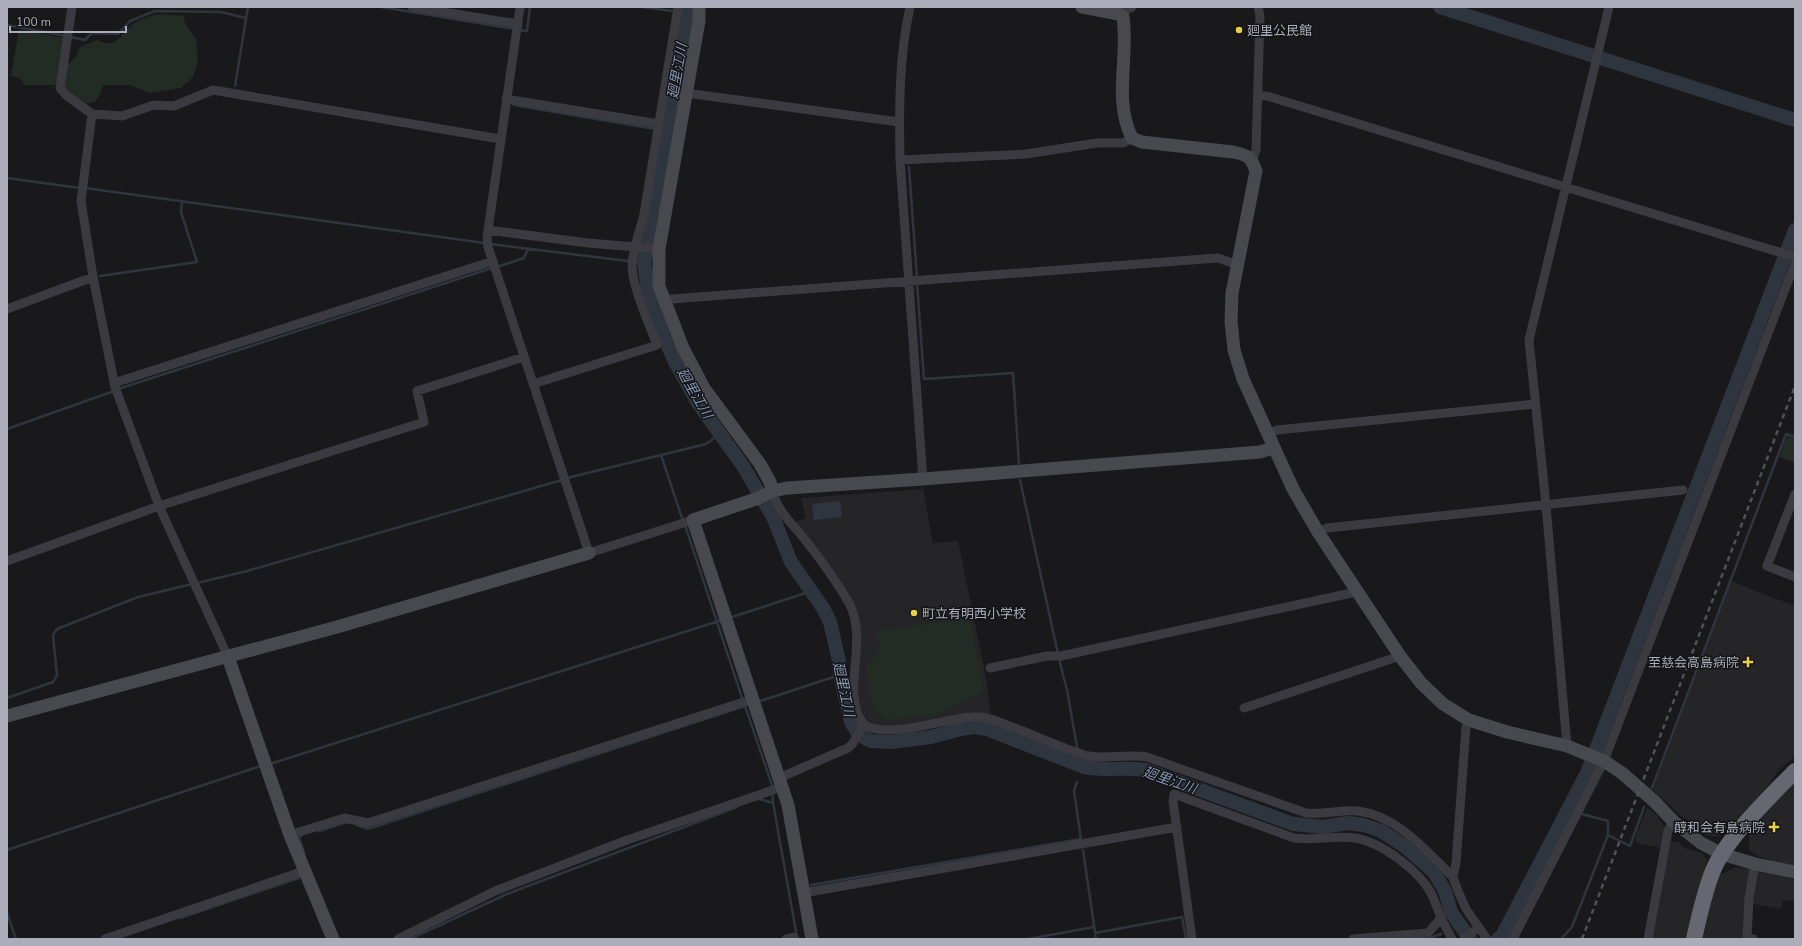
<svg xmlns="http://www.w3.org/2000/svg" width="1802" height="946" font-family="'Nunito Sans','Noto Sans JP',sans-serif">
	<rect width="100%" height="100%" fill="#19191b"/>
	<path fill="#252528" d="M923 489 933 543 958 541 985 672 991 715 972 712 926 724 889 728 875 726 863 715 858 700V622L794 522 806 518 801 498Z
		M1731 581 1795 606V756L1777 772 1767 788 1722 834 1715 837 1709 836 1678 813 1653 790Z
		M1795 783V866L1759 857 1749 850V835L1758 819 1783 792Z
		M1647 808 1657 815 1665 828 1669 841 1679 842 1684 848 1702 853 1707 860 1688 939H1645L1661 848 1636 843V836Z
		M1736 867 1795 879V902L1783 900 1781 909 1748 903 1743 939H1700L1719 875Z"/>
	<path fill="#232b25" d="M156 14 184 16 185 23 196 39 198 61 193 77 181 88 149 93 130 85H103L100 95 94 102 84 104 69 94 64 85 67 65 76 57 80 47 97 40C118 50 119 35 133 24 139 20 149 17 156 14Z
		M19 30 64 38 56 85H24L20 78 11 76Z
		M1787 436 1795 439V463L1779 457Z
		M970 618 983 692 937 715 886 720 873 711 866 667 879 649 877 631Z"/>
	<path fill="#2f353e" d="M840 501 842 517 814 520 812 504Z"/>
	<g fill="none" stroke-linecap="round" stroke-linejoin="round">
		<path stroke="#2f353e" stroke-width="2.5" d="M381 7 515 29
			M642 7 672 11
			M683 13H688
			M7 25 66 36
			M519 30 527 31 530 7
			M70 37 85 40 92 33 118 34 130 21 155 11 221 12 246 18
			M235 86 248 7
			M514 105 655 129
			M660 130 668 131
			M909 167 917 278
			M7 178 80 188
			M85 188 506 246 644 263
			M497 267 524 258 528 249
			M100 276 197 262 181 212 182 202
			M917 283 924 379 1013 373 1019 464
			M118 389 492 268
			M7 429 114 391
			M661 455 683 521
			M567 478 706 444 720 434
			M1020 480 1058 654
			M685 525 743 701
			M197 583 247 571 562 480
			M729 618 812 591
			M1059 659 1067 690 1077 747 1076 750
			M7 698 53 682 57 675 53 635 57 629 138 597 192 584
			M757 702 840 675
			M1072 763 1075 755
			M270 764 722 620
			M1082 772 1084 767
			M1077 782 1074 791 1081 839
			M1652 788 1786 434 1795 437
			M759 799 773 803
			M357 825 368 829 745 706 772 785 773 803 797 937
			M319 831 347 822
			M1608 835 1630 846 1644 807
			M301 836H299L304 853
			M7 850 261 766
			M1083 850 1096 939
			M811 885 1081 839
			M7 913 16 939
			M180 918 302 877
			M1454 928 1459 923
			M1095 933 1182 917 1186 939
			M410 939 507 894 737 807
			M1028 939 1094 927
			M1414 939 1432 937 1441 934
			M1561 939 1572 927 1608 835V821L1582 814 1569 808"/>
		<path stroke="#2f353e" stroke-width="14" d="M688 7 668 131 644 263 648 290 664 337 675 362 698 403 743 466 773 517 791 562 823 608 830 622 839 661 840 675 851 722 859 735 871 741 891 742 931 737 961 729 974 727 987 729 1084 767C1105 771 1125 767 1146 770L1293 824 1323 827 1348 823 1364 825 1381 831 1403 845 1434 872 1445 891 1451 912 1470 939
			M1440 7 1795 120
			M1498 939 1502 936 1587 773 1795 230"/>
		<path stroke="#3a3a40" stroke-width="9" d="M72 7 60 88 66 95 92 114 122 116 154 105 174 106 213 90 500 139
			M412 7 518 24
			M520 7 487 237 488 247 589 553 693 520
			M910 7C899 56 899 109 900 160L923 479
			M1119 14 1132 7
			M686 93 899 122
			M1258 96H1267L1795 257
			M506 99 659 124
			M92 114 81 201 93 277 115 387 159 506 228 657
			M900 160 1026 154 1097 143H1123L1132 138
			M1252 161 1256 150 1260 16 1258 7
			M488 230 588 243 659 249
			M664 301 672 299 1218 258 1238 265
			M7 309 93 277
			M114 383 493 261
			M533 384 657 345C649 323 632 287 632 265 633 248 640 230 644 214L678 7
			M1267 434 1277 430 1535 404
			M773 491C777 512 794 525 806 541 821 560 837 582 849 603 868 639 844 683 859 717 862 721 864 725 869 727 894 737 945 719 971 717 987 715 1005 725 1020 730 1043 739 1065 749 1088 756 1108 759 1127 754 1147 757L1306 813C1323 815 1344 809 1358 811 1398 816 1426 851 1453 877
			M1795 494 1767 566 1795 577
			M1318 532 1327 528 1683 490
			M7 561 159 506 424 422 417 391 524 357
			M990 668 1047 656H1061L1356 592
			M1244 708 1400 656
			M1469 720 1466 727 1456 863 1453 877 1458 891 1466 909 1487 939
			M1567 746 1546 505 1529 340 1609 7
			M779 778 848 748 853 743 864 724
			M290 835 344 818 368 823 753 699
			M803 893 1177 827
			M105 939 304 871
			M398 939 495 891 627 840 782 787
			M786 939 794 937
			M1192 939 1173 801 1174 794 1294 838C1315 841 1335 835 1355 838 1381 842 1420 871 1432 895 1435 902 1438 910 1441 918
			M1353 939 1428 933 1441 918 1452 939
			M1464 939 1478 928
			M1513 939 1604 761 1795 263
			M1648 939 1668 831 1673 821
			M1753 939 1747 938 1749 898 1755 864"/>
		<path stroke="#48484f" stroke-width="13" d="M699 7V21L659 249V286L683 348 704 388 760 464 770 482 773 491
			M1082 7 1119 14 1123 17C1129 58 1113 100 1132 138L1142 142 1233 152C1248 155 1251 157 1256 171L1232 293 1231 321 1234 350 1243 379 1293 489 1318 532 1400 656 1421 683 1443 704 1469 720 1507 732 1567 746 1604 761 1622 773 1654 801 1673 821 1701 843 1722 854 1755 864 1795 872
			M228 657 290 835 333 939
			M7 716 337 627 589 553
			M812 939 788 805 693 520 756 499 773 491 787 488 923 479 1260 452 1273 448"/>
		<path stroke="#666770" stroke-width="16" d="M1694 939C1699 917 1704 894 1712 873 1724 840 1770 797 1795 771"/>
		<path stroke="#515158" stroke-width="2.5" stroke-dasharray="5 4" stroke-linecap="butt" d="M1582 939 1795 386"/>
	</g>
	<g fill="#e8d043" stroke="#141416" stroke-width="1.5">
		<circle cx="1239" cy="30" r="4"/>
		<circle cx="914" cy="613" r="4"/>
		<path d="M1746 656h4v4h4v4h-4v4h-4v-4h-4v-4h4z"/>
		<path d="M1772 821h4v4h4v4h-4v4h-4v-4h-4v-4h4z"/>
	</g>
	<g text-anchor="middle" stroke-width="3" stroke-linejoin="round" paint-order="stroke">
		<g font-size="13" fill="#acadba" stroke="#141416" text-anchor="start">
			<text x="1247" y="35">廻里公民館</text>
			<text x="922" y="618">町立有明西小学校</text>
			<text x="1739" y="667" text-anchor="end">至慈会高島病院</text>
			<text x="1765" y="832" text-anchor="end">醇和会有島病院</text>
		</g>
		<g font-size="14" font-style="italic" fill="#8595b2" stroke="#141416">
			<text transform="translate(677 71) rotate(-80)" y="5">廻里江川</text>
			<text transform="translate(695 393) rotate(60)" y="5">廻里江川</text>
			<text transform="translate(844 689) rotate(78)" y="5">廻里江川</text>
			<text transform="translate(1170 780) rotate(19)" y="5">廻里江川</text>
		</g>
	</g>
	<rect width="1802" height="946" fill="none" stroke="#acadba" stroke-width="16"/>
	<path d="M10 26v6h116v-6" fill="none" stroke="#acadba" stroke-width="2"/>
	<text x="16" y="26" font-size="12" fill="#acadba" stroke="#141416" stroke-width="3" paint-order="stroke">100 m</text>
</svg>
